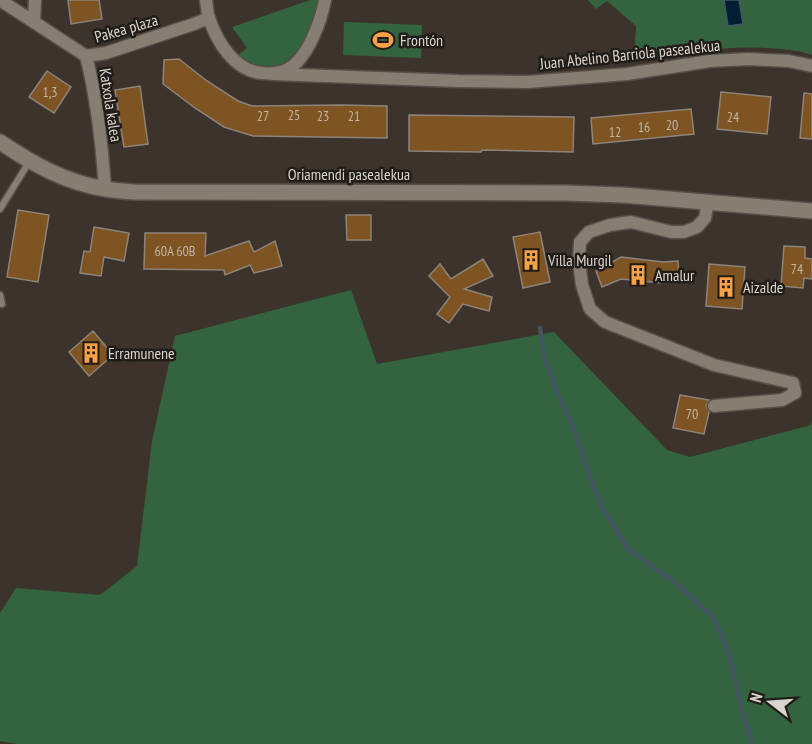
<svg xmlns="http://www.w3.org/2000/svg" width="812" height="744" font-family="'PT Sans Narrow',sans-serif">
	<rect width="100%" height="100%" fill="#3c342c"/>
	<path fill="#34633f" d="M310 0H319C313 39 281 92 238 55L247 48 232 27Z
		M588 0H812V55C801 51 791 50 780 49 730 44 683 53 634 61L636 26 607 1 596 9Z
		M344 22 422 25 421 58 343 55Z
		M351 290 377 364 554 332 667 450 690 457 811 425 812 420V744H16L0 741V613L16 588 100 595 137 566 152 441 175 336Z"/>
	<path fill="#021e32" stroke="#425561" stroke-width="1.5" d="M724 0H739L743 24 728 26Z"/>
	<g fill="none" stroke-linecap="round" stroke-linejoin="round">
		<path stroke="#425561" stroke-width="4.5" d="M540 328 544 357 557 392 573 427 590 476 601 505 628 549 675 582 714 618 729 653 743 714 752 744"/>
	</g>
	<path fill="#7d5422" stroke="#8d837a" stroke-width="1.5" d="M68 0H99L102 19 71 24Z
		M179 59 207 81 238 101 252 106 341 105 387 106V138L253 136 224 127 195 108 163 84 164 60Z
		M47 71 71 87 54 113 29 97Z
		M140 86 148 144 124 147 115 90Z
		M721 92 771 97 767 134 717 129Z
		M804 93 812 94V139L800 138Z
		M691 109 694 134 593 144 591 118Z
		M409 115 574 117 573 152 482 150 481 152 409 151Z
		M18 210 49 215 38 282 7 277Z
		M346 215H371V240H347Z
		M94 227 129 233 124 261 104 257 101 276 80 273 84 251 90 252Z
		M540 232 550 282 523 288 513 237Z
		M145 233H206L205 256 249 241 254 252 275 241 282 266 254 273 250 265 225 275 224 270 144 269Z
		M784 246 805 247V258L812 259V279L804 278 803 288 781 286Z
		M621 257 663 262 678 261 679 282 661 283 621 279 602 287 596 271Z
		M483 259 493 276 464 289 492 297 489 311 463 304 449 323 437 314 450 297 429 276 440 264 451 279Z
		M709 264 745 267 742 309 706 306Z
		M93 331 113 355 89 376 69 352Z
		M680 395 709 400 706 406 709 412 704 434 673 428Z"/>
	<g fill="none" stroke-linecap="round" stroke-linejoin="round">
		<g stroke="#565048" stroke-width="9">
			<path id="service" d="M0 209 29 162
				M0 295 2 304"/>
		</g>
		<g stroke="#565048" stroke-width="15">
			<path id="minor" d="M0 0 86 56C97 99 102 145 105 189
				M206 0C207 6 207 13 209 18 217 42 234 70 261 73 270 74 280 73 288 69 308 58 321 21 325 0
				M34 22 35 0
				M86 56 106 53 194 24 209 18
				M272 74 459 81 528 82 627 74 710 61 748 59 789 61 812 66
				M708 202 705 218 697 227 684 232H671L631 222 610 225 589 232 580 242 579 261 582 285 590 309 605 322 714 365 793 383 795 393 782 400 714 406"/>
		</g>
		<g stroke="#565048" stroke-width="18">
			<path id="tertiary" d="M0 142C33 164 66 183 106 189 115 191 125 191 134 192L565 193 623 195 812 211"/>
		</g>
		<use href="#service" stroke="#867d73" stroke-width="6"/>
		<use href="#minor" stroke="#867d73" stroke-width="12"/>
		<use href="#tertiary" stroke="#867d73" stroke-width="15"/>
	</g>
	<defs>
		<g id="stadium-bare" transform="scale(1.62)"><path d="M0-5a6.5 5 0 1 0 0 10a6.5 5 0 1 0 0-10ZM-3.5-1.8h7v3.6h-7Z" fill="#f7a148" stroke="#201d19" stroke-width="2.5" paint-order="stroke"/></g>
		<g id="building-bare" transform="scale(1.62)"><path d="M-4-6H4V6H1V3H-1V6H-4ZM-2.5-4.3h1.7v1.8h-1.7ZM.8-4.3h1.7v1.8H.8ZM-2.5-1h1.7V.8h-1.7ZM.8-1h1.7V.8H.8Z" fill="#f7a148" stroke="#201d19" stroke-width="2.5" paint-order="stroke"/></g>
	</defs>
	<g fill-rule="evenodd">
		<use href="#stadium-bare" x="383" y="40"/>
		<use href="#building-bare" x="531" y="260"/>
		<use href="#building-bare" x="638" y="275"/>
		<use href="#building-bare" x="726" y="287"/>
		<use href="#building-bare" x="91" y="353"/>
	</g>
	<g text-anchor="middle" stroke-width="5" stroke-linejoin="round" paint-order="stroke">
		<g font-size="14" fill="#c2b4a3">
			<text x="50" y="97">1,3</text>
			<text x="294" y="120">25</text>
			<text x="263" y="121">27</text>
			<text x="323" y="121">23</text>
			<text x="354" y="121">21</text>
			<text x="733" y="122">24</text>
			<text x="672" y="130">20</text>
			<text x="644" y="132">16</text>
			<text x="615" y="137">12</text>
			<text x="175" y="256">60A 60B</text>
			<text x="797" y="274">74</text>
			<text x="692" y="419">70</text>
		</g>
		<g font-size="16" fill="#d9d4ce" stroke="#201d19">
			<text transform="translate(126 28) rotate(-16)" y="6">Pakea plaza</text>
			<text transform="translate(630 54) rotate(-6)" y="6">Juan Abelino Barriola pasealekua</text>
			<text transform="translate(111 105) rotate(81)" y="6">Katxola kalea</text>
			<text x="349" y="180">Oriamendi pasealekua</text>
		</g>
		<g font-size="16" fill="#d9d4ce" stroke="#201d19" text-anchor="start">
			<text x="400" y="46">Frontón</text>
			<text x="548" y="266">Villa Murgil</text>
			<text x="655" y="281">Amalur</text>
			<text x="743" y="293">Aizalde</text>
			<text x="108" y="359">Erramunene</text>
		</g>
	</g>
	<g transform="translate(770 702) rotate(287)" stroke="#201d19" stroke-width="4.5" paint-order="stroke">
	<path d="M0-4.5L10 22L0 15L-10 22Z" fill="#d9d4ce"/>
	<text y="-9" font-size="16" font-weight="bold" text-anchor="middle" fill="#d9d4ce">N</text>
	</g>
</svg>
